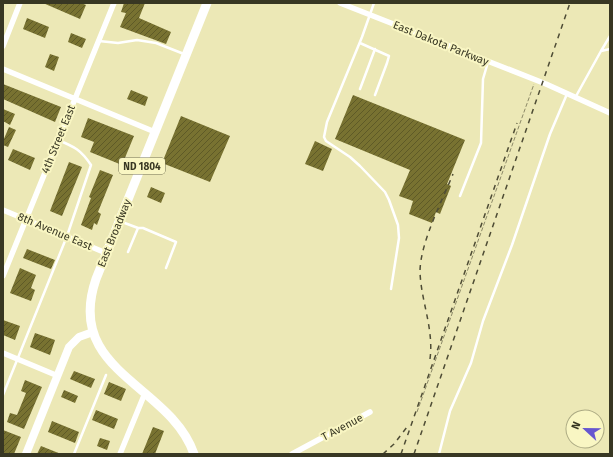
<svg xmlns="http://www.w3.org/2000/svg" width="613" height="457" font-family="'Fira Sans',sans-serif">
	<defs>
		<pattern id="building-hatch" width="6" height="6" patternUnits="userSpaceOnUse"><rect width="6" height="6" fill="#787231"/><path d="M-1 1l2-2M0 6l6-6M5 7l2-2" fill="none" stroke="#5e5a27"/></pattern>
	</defs>
	<rect width="100%" height="100%" fill="#ece8b6"/>
	<path fill="url(#building-hatch)" d="M43 3H81L86 5 80 19Z
		M124 3H145L139 18 171 32 166 44 120 27 126 13 121 12Z
		M27 18 49 27 45 38 23 29Z
		M71 33 86 39 82 48 68 42Z
		M50 54 59 57 54 71 45 67Z
		M3 84 61 107 55 122 3 99Z
		M131 90 148 97 145 106 127 99Z
		M353 95 465 140 447 184 451 186 440 214 436 212 432 223 409 214 413 201 399 196 410 170 335 139Z
		M3 109 15 114 10 125 3 121Z
		M181 116 230 136 210 182 162 163Z
		M88 118 134 136 122 165 90 152 94 142 81 137Z
		M9 127 16 130 8 147 3 145V141Z
		M315 141 332 149 323 171 305 164Z
		M13 149 35 158 30 170 8 160Z
		M69 162 82 167 62 216 50 211Z
		M100 170 113 175 98 212 101 214 97 225 94 223 92 230 81 225 91 198 89 197Z
		M151 187 165 193 161 203 147 197Z
		M27 249 55 260 51 269 23 258Z
		M20 268 36 275 31 288 35 290 31 301 10 293Z
		M3 320 20 326 15 340 3 335Z
		M35 333 55 340 50 355 30 347Z
		M74 371 95 379 91 388 70 379Z
		M25 380 42 387 24 429 7 422 10 413 17 415 26 393 21 391Z
		M109 382 126 389 121 401 104 394Z
		M64 390 78 396 75 403 61 397Z
		M96 410 118 419 114 429 92 420Z
		M52 421 79 432 75 443 48 432Z
		M153 427 164 431 155 454H142Z
		M3 430 21 437 14 454H3Z
		M100 438 110 441 107 450 97 446Z
		M41 446 61 454H37Z"/>
	<g fill="none" stroke-linecap="round" stroke-linejoin="round">
		<path stroke="#8c8967" stroke-width="1" stroke-dasharray="4 2" stroke-linecap="butt" d="M417 412 534 84"/>
		<path stroke="#fff" stroke-width="2.5" d="M374 3 362 37 327 122 324 137 326 141 350 157 360 166 385 192 389 200 398 225 399 238 391 289
			M610 36 601 51 610 49
			M99 41 118 43 137 40 156 43 184 54
			M360 43 389 56 387 63 375 95
			M360 89 375 49
			M575 98 601 51
			M460 196 481 143 483 79 488 62
			M122 222 138 228H143L176 242 166 268
			M128 252 138 228
			M3 395 67 236 91 165C81 150 75 147 58 140
			M74 454 106 375
			M439 454 450 411 471 363 483 321 512 245 550 134 567 94"/>
		<path stroke="#fff" stroke-width="5.5" d="M340 3 546 84 610 113
			M3 46 20 3
			M3 69 155 132
			M3 210 106 253
			M3 276 114 3
			M3 353 58 376
			M120 454 145 393
			M292 454 370 412"/>
		<path stroke="#fff" stroke-width="8" d="M26 454 69 347 79 337 93 332"/>
		<path stroke="#fff" stroke-width="9" d="M194 454C170 384 64 372 96 279L207 3"/>
		<path stroke="#4e4c35" stroke-width="1.5" stroke-dasharray="5 5" stroke-linecap="butt" d="M430 359C434 329 421 301 420 272 420 243 442 201 453 174
			M383 454 394 444 407 427
			M401 454 517 123
			M414 454 570 3"/>
	</g>
	<g text-anchor="middle" stroke-width="4" stroke-linejoin="round" paint-order="stroke">
		<rect fill="#f9f6c3" stroke="#727053" stroke-width="1" x="119" y="158" width="46" height="16" rx="3"/>
		<g font-size="10" font-weight="bold" fill="#383723">
			<text x="142" y="170">ND 1804</text>
		</g>
		<g font-size="11" fill="#383723" stroke="#f9f6c3">
			<text transform="translate(441 43) rotate(22)" y="4">East Dakota Parkway</text>
			<text transform="translate(58 139) rotate(-68)" y="4">4th Street East</text>
			<text transform="translate(55 231) rotate(23)" y="4">8th Avenue East</text>
			<text transform="translate(114 233) rotate(-68)" y="4">East Broadway</text>
			<text transform="translate(342 427) rotate(-28)" y="4">T Avenue</text>
		</g>
	</g>
	<rect width="613" height="457" fill="none" stroke="#383723" stroke-width="8"/>
	<g transform="translate(585 429) rotate(292)"><circle r="19" fill="#f9f6c3" stroke="#acaa83"/>
	<path d="M0-3L7 15L0 10L-7 15Z" fill="#6656cf"/>
	<text y="-6" font-size="11" font-weight="bold" text-anchor="middle" fill="#383723">N</text>
	</g>
</svg>
